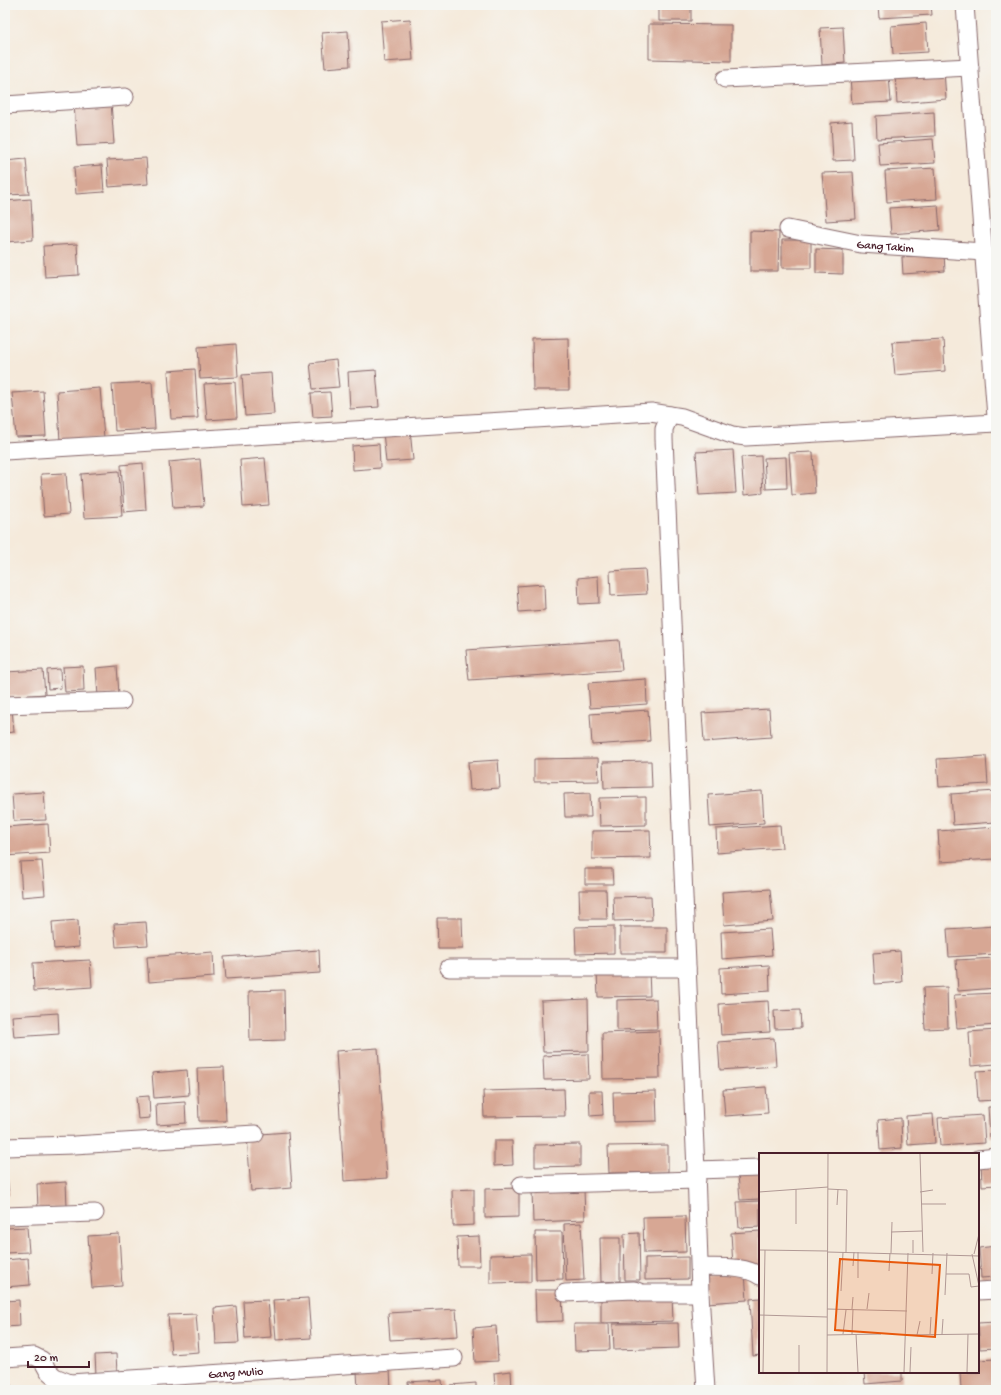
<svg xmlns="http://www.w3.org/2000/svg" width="1001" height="1395" font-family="'Gochi Hand',sans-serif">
	<rect width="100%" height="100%" fill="#f6f6f2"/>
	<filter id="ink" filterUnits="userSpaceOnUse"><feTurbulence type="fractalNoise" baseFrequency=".025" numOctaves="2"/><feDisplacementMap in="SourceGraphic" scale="8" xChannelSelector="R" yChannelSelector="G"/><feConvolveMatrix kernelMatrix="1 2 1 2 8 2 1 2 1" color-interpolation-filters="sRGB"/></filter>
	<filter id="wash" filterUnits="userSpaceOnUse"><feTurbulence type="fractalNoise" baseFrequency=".012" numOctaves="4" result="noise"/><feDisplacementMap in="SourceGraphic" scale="16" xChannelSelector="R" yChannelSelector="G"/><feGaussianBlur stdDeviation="0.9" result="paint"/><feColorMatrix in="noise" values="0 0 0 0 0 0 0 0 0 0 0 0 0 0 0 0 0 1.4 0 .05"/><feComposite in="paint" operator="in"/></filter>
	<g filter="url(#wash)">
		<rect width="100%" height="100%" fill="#f5eadb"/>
		<g id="blocks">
			<path fill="#d7a794" d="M659 5H691V21H659Z
				M878 5H931L932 15 879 18Z
				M410 19 413 60 384 62 381 21Z
				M926 23 928 52 893 54 891 26Z
				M649 24 731 25V61L649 59Z
				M843 27 845 63 822 65 820 28Z
				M348 31 350 66 325 68 322 33Z
				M944 71 946 99 897 103 895 75Z
				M889 75 891 102 852 104 850 77Z
				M111 102 114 144 77 146 74 104Z
				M934 112 935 136 877 139 876 116Z
				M852 121 854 160 833 161 831 123Z
				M933 139 935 163 880 166 878 143Z
				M146 158 148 184 109 187 107 160Z
				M26 159 29 194 5 195V161Z
				M102 165 104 192 76 194 74 167Z
				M935 168 937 199 887 202 885 171Z
				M853 172 856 219 826 221 822 173Z
				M31 199 33 240 5 242V201Z
				M938 205 940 230 891 234 889 208Z
				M750 231 779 232 778 271H750Z
				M782 240H811V268H782Z
				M77 244 79 275 45 277 43 246Z
				M816 249 843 250V274L816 273Z
				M944 254 945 271 903 274 902 257Z
				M568 338 569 390H533L532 339Z
				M943 339 945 371 895 375 892 342Z
				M236 344 238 377 200 379 198 347Z
				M336 360 339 387 313 389 310 363Z
				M195 369 198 418 171 419 168 371Z
				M376 370 379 407 350 409 348 372Z
				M271 373 274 414 245 416 242 375Z
				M152 382 155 429 115 431 112 384Z
				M235 382 237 418 207 420 204 384Z
				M100 388 104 438 60 441 57 391Z
				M43 391 46 436 16 437 12 393Z
				M330 392 332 416 313 417 311 393Z
				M410 430 413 460 386 462 383 432Z
				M379 444 380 468 353 470 352 446Z
				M733 450 736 493 699 495 696 452Z
				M813 452 815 493 792 495 789 453Z
				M761 456 763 493 744 495 741 457Z
				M786 457 787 488 766 489 764 458Z
				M265 458 269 505 243 507 240 460Z
				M200 459 204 506 173 508 169 462Z
				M143 463 146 510 124 512 121 465Z
				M119 471 122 516 84 518 81 474Z
				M66 473 69 514 44 516 41 474Z
				M645 569 647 594 611 596 610 571Z
				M598 576 599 603 579 604 578 578Z
				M544 584 545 610 519 612 517 586Z
				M619 640 622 670 469 680 466 650Z
				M83 666 84 691 65 692 63 667Z
				M117 666 119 694 98 696 96 668Z
				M60 669 61 688 48 689 47 670Z
				M43 670 45 694 5 697V672Z
				M646 679 647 704 590 708 588 683Z
				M12 708 14 732 5 733V709Z
				M769 709 771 737 704 742 702 713Z
				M648 710 650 741 592 745 590 714Z
				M986 756 988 784 939 787 937 759Z
				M598 758 599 781 534 782V759Z
				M498 760 500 788 470 790 468 762Z
				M651 761 652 787 604 788 603 762Z
				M762 791 764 823 710 827 708 795Z
				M996 791V822L953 825 951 794Z
				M44 792 46 820 14 821 12 794Z
				M590 793 591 817H565L564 794Z
				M646 797V825L600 826 599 798Z
				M48 824 50 853 5 856V827Z
				M780 825 782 848 717 853 716 829Z
				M996 827V859L940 862 938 831Z
				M650 830 651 858 592 859V831Z
				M42 861 45 895 22 897 20 862Z
				M585 869H612L613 884H585Z
				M770 889 773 921 724 925 722 892Z
				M579 890H606L607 919H580Z
				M651 896 652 920 614 921 613 897Z
				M437 918H462L463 949H438Z
				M78 920 79 947 54 949 52 922Z
				M146 922 148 945 116 947 114 924Z
				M614 926V953L576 954 575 927Z
				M996 926V954L949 957 947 929Z
				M620 927H667V953H620Z
				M770 929 772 955 722 959 721 932Z
				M319 950 320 973 226 979 224 957Z
				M900 951 902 982 875 984 873 953Z
				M213 952 214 977 149 982 147 957Z
				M996 958V988L958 991 956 960Z
				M90 960 92 987 34 991 33 963Z
				M769 965 770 991 721 994 720 968Z
				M649 970 650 996 598 997 597 971Z
				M947 987 948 1028 925 1029 923 988Z
				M284 990 285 1040 250 1041 249 991Z
				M996 993V1025L957 1028 954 995Z
				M588 999 589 1051 543 1052 541 1001Z
				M656 999 657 1029 617 1030V1000Z
				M768 1001 770 1032 721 1035 719 1004Z
				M800 1010 801 1028 775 1029 774 1011Z
				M58 1013 59 1034 14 1037 12 1016Z
				M996 1030V1064L971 1066 969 1032Z
				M659 1031 660 1078 603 1079 602 1033Z
				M774 1038 776 1066 720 1070 718 1042Z
				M378 1048 387 1178 344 1181 336 1051Z
				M588 1054 589 1079 544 1080 543 1056Z
				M224 1067 226 1121H199L197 1068Z
				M187 1070 189 1095 154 1098 152 1073Z
				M996 1070V1100L978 1101 976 1071Z
				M766 1087 768 1113 725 1116 723 1090Z
				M564 1089 565 1116 484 1117 483 1091Z
				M589 1091H602L603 1115 590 1116Z
				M656 1091 657 1121 614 1122 613 1092Z
				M149 1096 150 1118 138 1119 136 1097Z
				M185 1102 186 1123 157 1125 156 1104Z
				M988 1107H996V1137H990Z
				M933 1114 935 1143 908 1145 906 1116Z
				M983 1115 985 1143 940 1146 938 1118Z
				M901 1118 902 1148 880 1150 878 1120Z
				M288 1132 292 1188 251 1191 247 1135Z
				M494 1141H512L513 1165 494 1166Z
				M580 1144V1166L535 1167V1145Z
				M668 1145V1172L609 1173 608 1146Z
				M996 1160V1185L982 1186 981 1161Z
				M760 1172V1199L740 1200 738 1174Z
				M7 1175 9 1195H5V1176Z
				M66 1182 67 1207 38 1209 37 1184Z
				M519 1188V1217L485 1218V1189Z
				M474 1189V1225L453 1226 452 1190Z
				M584 1189 585 1220 533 1222 532 1190Z
				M760 1201V1227L739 1228 737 1202Z
				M685 1216 686 1252 644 1253 643 1217Z
				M581 1223 584 1280 566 1281 564 1224Z
				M27 1227 29 1252 5 1253V1228Z
				M760 1231V1265L733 1266 731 1233Z
				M535 1232H562L563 1279 536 1280Z
				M639 1233 640 1280H625L624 1234Z
				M119 1234 122 1286 92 1288 88 1236Z
				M479 1236 480 1266H458L457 1237Z
				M600 1238H620V1281L601 1282Z
				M996 1246V1277L981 1278 979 1248Z
				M531 1254V1282L490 1283V1255Z
				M688 1257V1279L645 1280V1258Z
				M28 1258 30 1285 5 1287V1260Z
				M745 1273 747 1300 707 1303 705 1276Z
				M535 1290H562L563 1321 536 1322Z
				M672 1295 673 1321 601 1323V1297Z
				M308 1298 311 1338 276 1340 273 1300Z
				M760 1298V1355L753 1356 750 1299Z
				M19 1300 20 1326 5 1327V1301Z
				M268 1300 271 1337 245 1339 243 1301Z
				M236 1306 239 1343 216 1344 214 1308Z
				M456 1309 458 1336 390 1340 388 1313Z
				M196 1314 199 1352 171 1354 168 1315Z
				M996 1322V1348L980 1349 978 1323Z
				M678 1323 679 1348 614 1350 613 1324Z
				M574 1324H609L610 1350 575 1351Z
				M496 1326 498 1361 475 1362 473 1328Z
				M116 1354 117 1373 96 1375 95 1355Z
				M996 1359V1390H961L960 1372H978V1360Z
				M390 1369 391 1390H358L357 1371Z
				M5 1371H10L11 1390H5Z
				M511 1371 512 1389 495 1390 494 1373Z
				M864 1372H902V1381L865 1384Z
				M442 1380 443 1390H409L408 1382Z
				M476 1383V1390H451V1385Z
				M894 1387 895 1390H863V1388Z"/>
		</g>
	</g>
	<g filter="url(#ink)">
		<use href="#blocks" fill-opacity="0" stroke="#866669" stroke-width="1"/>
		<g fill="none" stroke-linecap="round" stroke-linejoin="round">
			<g stroke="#866669" stroke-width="19">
				<g id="minor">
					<path d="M965 5 996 417"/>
					<path d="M725 79 970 67"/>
					<path d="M5 105 125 97"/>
					<path id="s1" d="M788 229 861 244 984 252"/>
					<path d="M670 415 664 429V439L696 1170 700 1293 706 1390"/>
					<path d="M5 451 651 412 682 417 732 435 746 437 996 423"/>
					<path d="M5 705 122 701"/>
					<path d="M449 968H687"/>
					<path d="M5 1147 74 1145 255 1134"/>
					<path d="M978 1159 996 1157"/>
					<path d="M696 1170 760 1168"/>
					<path d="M521 1185 697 1180"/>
					<path d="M5 1216 95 1213"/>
					<path d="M700 1267C719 1268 743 1265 760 1276"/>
					<path d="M978 1291 996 1290"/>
					<path d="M565 1293 634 1290 642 1293H700"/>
					<path id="s2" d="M5 1358 34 1356 42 1360 48 1371 55 1377 70 1383 454 1358"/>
				</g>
			</g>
			<use href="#minor" stroke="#fff" stroke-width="17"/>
		</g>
	</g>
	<g text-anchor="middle" stroke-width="3" stroke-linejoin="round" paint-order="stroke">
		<g font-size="12" fill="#4a1f2b" stroke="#f6f6f2">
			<text dy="4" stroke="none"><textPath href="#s1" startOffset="99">Gang Takim</textPath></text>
			<text dy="4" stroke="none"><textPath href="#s2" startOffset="242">Gang Mulio</textPath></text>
		</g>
	</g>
	<g transform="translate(759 1153)">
		<rect width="220" height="220" fill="#f5eadb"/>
		<path fill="none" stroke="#b19995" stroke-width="1" d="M161 1 164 99M69 36 88 37 87 99M0 39 69 34M161 39 174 37M162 51H187M78 52 79 36M37 71V36M132 79 163 78M0 97 68 98M68 99 220 103M132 100 133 69M154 100V87M213 101 220 133M215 101 220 81M94 113 95 99M130 118 131 100M173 121 174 100M187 121H210L212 134 220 133M99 125V99M82 138 84 99M186 142 188 100M68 156 148 158M93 156 94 144M108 156 110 140M0 162 68 164M84 181 87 157M93 181 94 156M97 181 99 219M171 181 172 164M183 181 184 166M68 182 122 181M146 182 220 181M158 182 161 168M40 192V219M4 219 6 97M68 219 69 1M145 219 149 100M151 219 152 194M208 219 209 181"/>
		<path fill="#e8590c" fill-opacity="0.15" stroke="#e8590c" stroke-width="2" d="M81 106 181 112 176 184 76 177Z"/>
		<rect width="220" height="220" fill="none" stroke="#4a1f2b" stroke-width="2"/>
	</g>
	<rect width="1001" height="1395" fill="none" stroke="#f6f6f2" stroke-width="20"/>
	<path d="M28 1361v6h61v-6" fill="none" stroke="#4a1f2b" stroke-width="2"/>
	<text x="34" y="1361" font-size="12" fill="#4a1f2b" stroke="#f6f6f2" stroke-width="3" paint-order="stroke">20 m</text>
</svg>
